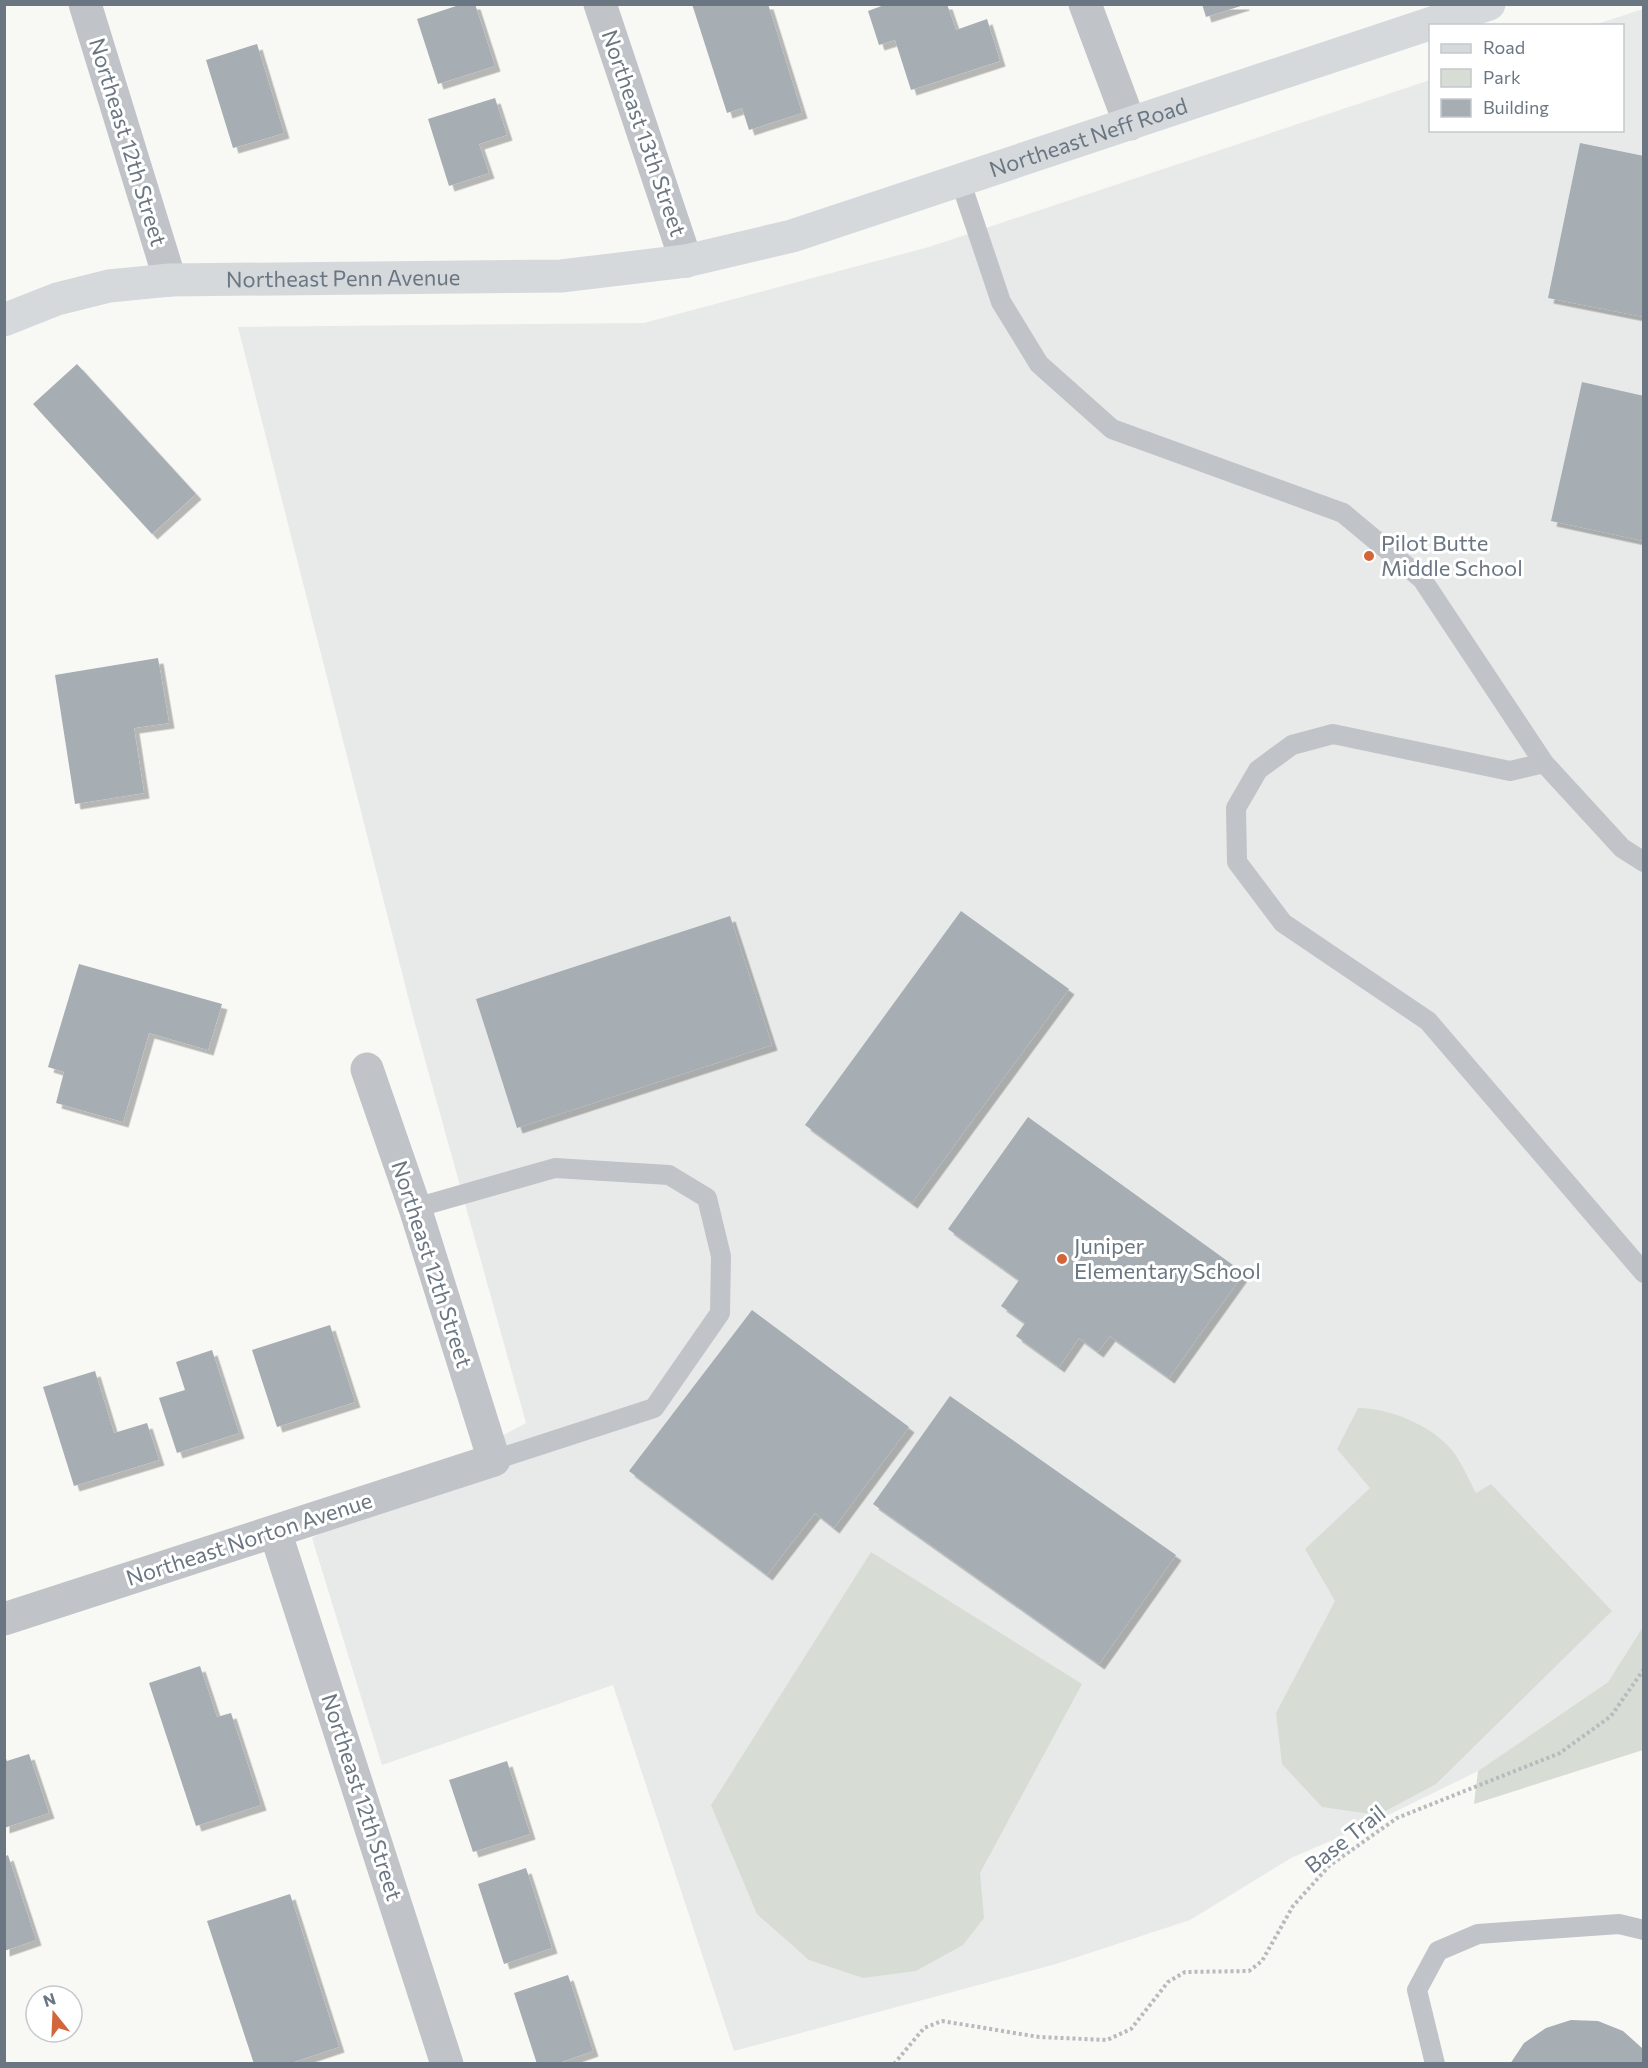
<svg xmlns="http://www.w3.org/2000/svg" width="1648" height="2068" font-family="Commissioner,sans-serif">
	<defs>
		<filter id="shadow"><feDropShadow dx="5.5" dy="5.5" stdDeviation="0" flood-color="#0004"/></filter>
	</defs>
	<rect width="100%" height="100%" fill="#f8f8f5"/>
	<path fill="#e8eae9" d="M1643 9 1644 1627 1608 1682 1478 1771 1372 1823 1291 1858 1190 1920 1056 1964 734 2051 613 1685 382 1765 312 1538 526 1423 414 1020 238 327 644 323 929 247 1430 80V130H1622V26L1594 25Z"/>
	<path fill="#d7dcd5" d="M1358 1408C1389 1408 1430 1425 1450 1448 1461 1460 1468 1479 1476 1493L1491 1484 1612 1611 1436 1784 1378 1815 1322 1807 1282 1764 1276 1713 1335 1601 1305 1549 1370 1488 1337 1449Z
		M871 1552 1082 1684 980 1873 984 1918 963 1945 916 1971 863 1978 809 1960 757 1914 711 1805Z
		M1643 1627V1750L1474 1804 1478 1771 1608 1682Z"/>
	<path fill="#a6adb3" filter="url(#shadow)" d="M462 4H475L495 66 438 84 417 19Z
		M692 4H768L802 113 749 130 742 108 727 113Z
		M887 4H947L956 30 987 19 1000 61 911 90 895 40 879 45 868 11Z
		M1202 4H1244V5L1206 17Z
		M257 44 284 133 233 148 206 60Z
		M495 98 507 135 479 144 489 173 449 186 428 119Z
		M1580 143 1644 156V317L1548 298Z
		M77 364 196 494 152 534 33 404Z
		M1582 382 1644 396V541L1551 521Z
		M158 658 169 723 134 728 144 793 75 804 55 675Z
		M961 911 1069 989 912 1203 805 1125Z
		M730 916 772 1045 517 1128 476 999Z
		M79 964 222 1004 208 1050 149 1033 123 1122 56 1103 64 1072 48 1067Z
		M1028 1117 1244 1273 1169 1378 1110 1336 1098 1352 1079 1338 1059 1367 1016 1336 1025 1323 1001 1306 1019 1280 948 1229Z
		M752 1310 909 1427 834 1528 815 1513 767 1575 629 1471Z
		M330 1325 355 1402 277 1427 252 1350Z
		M212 1350 239 1433 177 1453 159 1398 185 1390 176 1362Z
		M95 1371 114 1433 147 1423 159 1460 74 1486 43 1387Z
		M950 1396 1176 1555 1099 1664 873 1504Z
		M200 1666 217 1717 231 1713 261 1805 196 1826 149 1683Z
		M4 1754 7 1761 29 1754 49 1813 4 1828Z
		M507 1761 530 1834 473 1852 449 1780Z
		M8 1855 36 1940 4 1951V1857Z
		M526 1868 552 1948 504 1964 478 1884Z
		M290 1894 339 2047 288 2064H254L207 1921Z
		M568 1975 593 2051 556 2064H537L514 1993Z
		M1571 2020 1598 2021 1623 2031 1643 2049 1644 2064H1510L1524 2043 1546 2028Z"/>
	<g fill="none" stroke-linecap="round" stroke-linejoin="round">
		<path stroke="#b8bbbe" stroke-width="4" stroke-dasharray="3 3" stroke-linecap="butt" d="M894 2064 924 2028 942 2021 1039 2037 1107 2040 1131 2029 1168 1982 1185 1972 1249 1971 1262 1961 1293 1906 1329 1866 1397 1818 1560 1753 1611 1716 1644 1669"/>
		<path stroke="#c0c3c7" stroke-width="20" d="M960 180 1001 302 1039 364 1112 429 1343 513 1422 579 1544 763 1622 848 1644 862
			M1544 763 1510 771 1333 734 1292 745 1258 770 1236 808 1237 862 1283 923 1428 1021 1644 1273
			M415 1208 555 1168 669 1175 707 1198 721 1256 720 1313 654 1408 494 1460
			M1435 2064 1417 1990 1438 1951 1478 1934 1619 1924 1644 1930"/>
		<path stroke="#c0c3c7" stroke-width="33" d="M85 4 170 280
			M600 4 686 261
			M1085 4 1130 124
			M275 1531 447 2064
			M4 1619 494 1460 415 1208 367 1069"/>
		<path stroke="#d5d9dc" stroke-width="33" id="s1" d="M4 320 57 299 109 286 170 280 561 276 686 261 792 236 1489 4"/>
	</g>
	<g fill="#d3653b" stroke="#fff" stroke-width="2">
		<circle cx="1369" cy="556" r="6"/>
		<circle cx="1062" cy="1259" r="6"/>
	</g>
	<g text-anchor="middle" stroke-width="6" stroke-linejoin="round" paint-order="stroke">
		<g font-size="22" fill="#6a7783" stroke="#fff">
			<text transform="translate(644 133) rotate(71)" y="8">Northeast 13th Street</text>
			<text dy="8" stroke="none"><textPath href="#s1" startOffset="1110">Northeast Neff Road</textPath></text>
			<text transform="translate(128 142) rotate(73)" y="8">Northeast 12th Street</text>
			<text dy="8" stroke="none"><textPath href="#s1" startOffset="345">Northeast Penn Avenue</textPath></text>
			<text transform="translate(432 1264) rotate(72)" y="8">Northeast 12th Street</text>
			<text transform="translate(249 1539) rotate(-18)" y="8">Northeast Norton Avenue</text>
			<text transform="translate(362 1797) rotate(72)" y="8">Northeast 12th Street</text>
			<text transform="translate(1345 1839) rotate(-38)" y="8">Base Trail</text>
		</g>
		<g font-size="22" fill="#6a7783" stroke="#fff" text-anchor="start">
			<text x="1381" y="551">Pilot Butte<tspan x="1381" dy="25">Middle School</tspan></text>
			<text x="1074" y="1254">Juniper<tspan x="1074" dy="25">Elementary School</tspan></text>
		</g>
	</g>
	<rect width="1648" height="2068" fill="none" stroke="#6a7783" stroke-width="12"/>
	<rect x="1429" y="24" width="195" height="108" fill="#ffffff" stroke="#c3c9cd" stroke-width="1.5"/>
	<rect x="1441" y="44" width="30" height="9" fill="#d5d9dc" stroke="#c3c9cd" stroke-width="1.5"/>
	<text x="1483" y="54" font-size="18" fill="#6a7783">Road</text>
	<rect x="1441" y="69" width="30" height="18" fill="#d7dcd5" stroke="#c3c9cd" stroke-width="1.5"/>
	<text x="1483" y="84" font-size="18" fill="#6a7783">Park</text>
	<rect x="1441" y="99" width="30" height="18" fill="#a6adb3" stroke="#c3c9cd" stroke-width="1.5"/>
	<text x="1483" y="114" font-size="18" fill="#6a7783">Building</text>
	<g transform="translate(54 2014) rotate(342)"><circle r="28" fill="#ffffff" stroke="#c3c9cd" stroke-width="1.5"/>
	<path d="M0-4.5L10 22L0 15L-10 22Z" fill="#d3653b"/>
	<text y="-9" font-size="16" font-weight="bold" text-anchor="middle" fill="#6a7783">N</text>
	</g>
</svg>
